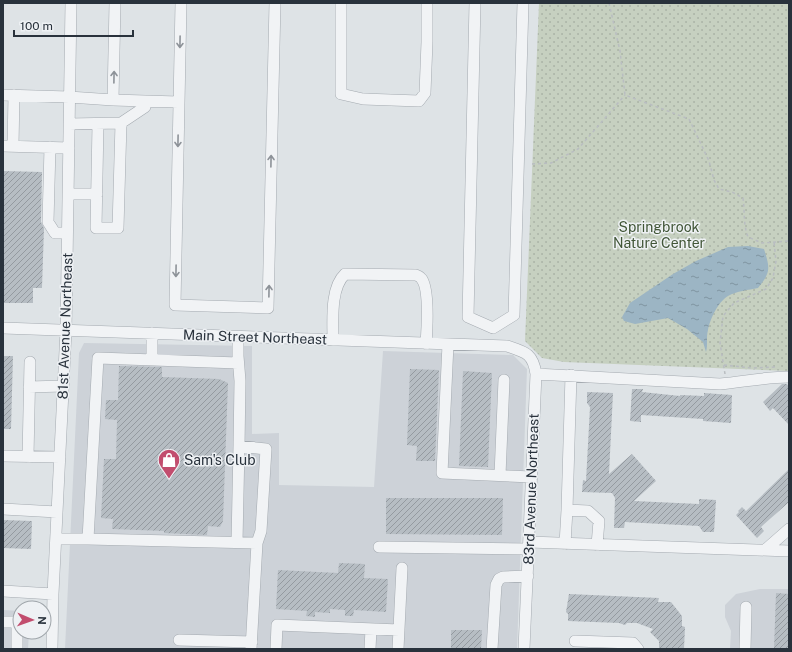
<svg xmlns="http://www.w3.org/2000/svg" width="792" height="652" font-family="'Public Sans',sans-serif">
	<defs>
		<pattern id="park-dots" width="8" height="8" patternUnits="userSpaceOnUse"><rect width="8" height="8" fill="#c6d0c0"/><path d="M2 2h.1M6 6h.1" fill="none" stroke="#aab3a6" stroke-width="1.8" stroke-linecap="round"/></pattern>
		<pattern id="water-ripples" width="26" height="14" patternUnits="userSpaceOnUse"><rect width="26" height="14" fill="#9cb5c4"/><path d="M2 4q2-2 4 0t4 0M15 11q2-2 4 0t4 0" fill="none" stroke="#7f94a0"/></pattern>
		<pattern id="building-hatch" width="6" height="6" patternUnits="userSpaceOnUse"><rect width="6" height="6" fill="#b6bdc3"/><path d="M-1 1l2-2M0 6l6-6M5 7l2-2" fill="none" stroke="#949aa0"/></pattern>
	</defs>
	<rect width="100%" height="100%" fill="#dee3e6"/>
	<path fill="#cdd2d8" d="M84 343 252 346V434L279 433V485L374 487 383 351 513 355 527 369 517 649H65L79 353Z
		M760 589H789V649H730L731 631 725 617V605L736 594Z
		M3 610 20 611V632H29L28 649H3Z"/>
	<path fill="url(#park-dots)" d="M539 3H789V371L564 362 542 358 525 341Z"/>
	<path fill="url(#water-ripples)" d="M748 246 764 249C770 268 771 272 758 288 748 290 737 291 728 296 718 302 710 319 708 330 706 337 708 345 706 352L703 342 687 329 668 318 635 324 624 321 622 317 630 303 673 274 696 261 728 247Z"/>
	<path fill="url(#building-hatch)" d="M3 171 42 172 41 222 44 228 42 288H33V303H3Z
		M3 356H13L11 429H3Z
		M119 366 162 367V377L219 379 228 383 223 521 220 527 208 526 207 535 164 533V531L112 529 113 519 101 518 104 459H116L117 420 105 419 106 400H118Z
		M410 369 439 370 435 461H416L417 446 407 445Z
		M463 371 492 373 488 467 459 466Z
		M782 384H787L789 387V425L773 408 770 411 763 402Z
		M632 389H643L642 392 680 396V395L704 396V393L732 395 731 423 703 421V419L641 415V422L630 421Z
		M587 392 613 393 609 474 632 454 656 481 634 501 699 504V499L716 500 714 532H703L699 526 625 522 624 528H614L615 498 612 493 582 492 583 480 586 481 590 407 587 403Z
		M789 469V502L761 527 764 531 757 538 736 515 739 512 738 511 742 507 746 511Z
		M386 498H503L502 535 386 534Z
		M3 520 32 521 31 549 3 548Z
		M339 563 365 564 364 578 388 579 386 612 354 610 353 616H345V610L330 609V613L315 612V617L306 616 307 611 276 609 278 570 338 573Z
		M776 593 789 594V649H774Z
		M569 594 659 598 658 602H671L682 616V626L685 627 684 649H659V641L650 632 653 629 637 623H627L625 625 619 623 568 621V614L566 612Z
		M451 630H482L481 649H451Z"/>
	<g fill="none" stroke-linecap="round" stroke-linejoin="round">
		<g stroke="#a4aab0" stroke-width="12">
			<path id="minor" d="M181 3 175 305 268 308 275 3
				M341 3V94L363 99 419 101 425 93 427 42V3
				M475 3 468 317 493 328
				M3 95 69 97 113 100 115 3
				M113 100 178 102
				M69 124 121 123 145 107 146 102
				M98 124 96 228H118L121 123
				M3 146 69 148
				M13 146 14 95
				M50 147 48 222 55 233H67
				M68 194H97
				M3 328 507 346C525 352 533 353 536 374L524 649
				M493 328 514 315 523 3
				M152 333V360
				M238 337V356L240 381 239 446 266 449 261 531 257 543 251 649
				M333 340C333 321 330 288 345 274L416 275C416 275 421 277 421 278 430 288 427 330 426 344
				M448 344 442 473 532 477
				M536 374 720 384C743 382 766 377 789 377
				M571 375 567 510 588 511 599 521 597 545
				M29 387 63 386
				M3 456 60 457
				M28 457 30 362
				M500 475 504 380
				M3 509 57 512
				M56 539H88L98 358 238 363
				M88 539 257 543
				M237 542 239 446
				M529 542 789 551
				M565 544 567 510
				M379 547 528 549
				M765 550 789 529
				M3 591 53 594
				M3 622H15L17 625V649
				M179 640 252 642
				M575 641 633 643 638 649
				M52 649 53 594 66 330 71 3
				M276 649 277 625 399 630
				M370 649 371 629
				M398 649 402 568
				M492 649 496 585 499 579 503 577 528 576
				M745 649 746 607"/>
		</g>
		<path stroke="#b9bdc1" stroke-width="1.5" stroke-dasharray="3 3" stroke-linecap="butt" d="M609 3 620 51 625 95 689 119 709 161 714 180 719 189 732 192 743 198C745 212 743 224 748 237L762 243 789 241
			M532 164 551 163 578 149 625 95
			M724 365 752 368 775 367
			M725 374 720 343 723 316 734 303 766 289 773 278 776 261 774 242"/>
		<use href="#minor" stroke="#f1f3f5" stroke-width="11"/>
	</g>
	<defs><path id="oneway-shaft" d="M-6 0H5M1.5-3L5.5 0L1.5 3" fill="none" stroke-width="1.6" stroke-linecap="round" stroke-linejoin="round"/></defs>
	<g stroke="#8d9298">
		<use href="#oneway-shaft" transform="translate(180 42) rotate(91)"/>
		<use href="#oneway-shaft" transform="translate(114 77) rotate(-89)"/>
		<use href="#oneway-shaft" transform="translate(178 141) rotate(91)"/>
		<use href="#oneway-shaft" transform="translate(271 161) rotate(-89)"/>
		<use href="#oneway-shaft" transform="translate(176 271) rotate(91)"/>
		<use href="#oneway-shaft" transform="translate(269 291) rotate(-89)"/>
	</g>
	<defs>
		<g id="shop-pin" transform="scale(1.15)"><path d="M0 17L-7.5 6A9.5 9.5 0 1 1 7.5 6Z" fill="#c24d6e" stroke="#eef1f4"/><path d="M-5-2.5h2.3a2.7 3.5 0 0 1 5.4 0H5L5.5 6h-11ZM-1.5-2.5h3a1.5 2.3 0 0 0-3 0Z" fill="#fff"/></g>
	</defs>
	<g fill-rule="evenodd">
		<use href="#shop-pin" x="169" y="460"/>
	</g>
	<g text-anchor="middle" stroke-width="3" stroke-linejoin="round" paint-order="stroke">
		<g font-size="14" fill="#415637" stroke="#eef1f4">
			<text x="659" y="232">Springbrook<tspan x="659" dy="16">Nature Center</tspan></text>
		</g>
		<g font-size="14" fill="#29323c" stroke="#eef1f4">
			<text transform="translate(65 326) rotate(-88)" y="5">81st Avenue Northeast</text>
			<text transform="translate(255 337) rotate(2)" y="5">Main Street Northeast</text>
			<text transform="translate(531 489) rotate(-88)" y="5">83rd Avenue Northeast</text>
		</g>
		<g font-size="14" fill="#29323c" stroke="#eef1f4" text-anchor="start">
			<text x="184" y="465">Sam's Club</text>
		</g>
	</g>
	<rect width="792" height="652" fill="none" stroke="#29323c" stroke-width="8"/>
	<g transform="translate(32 620) rotate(92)"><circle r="19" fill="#eef1f4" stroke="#9fa5aa"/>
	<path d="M0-3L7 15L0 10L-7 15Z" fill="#c24d6e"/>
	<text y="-6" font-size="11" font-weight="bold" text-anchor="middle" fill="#29323c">N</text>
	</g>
	<path d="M14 30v6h119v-6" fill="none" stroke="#29323c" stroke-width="2"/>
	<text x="20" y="30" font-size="12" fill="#29323c" stroke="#eef1f4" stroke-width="3" paint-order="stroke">100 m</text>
</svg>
